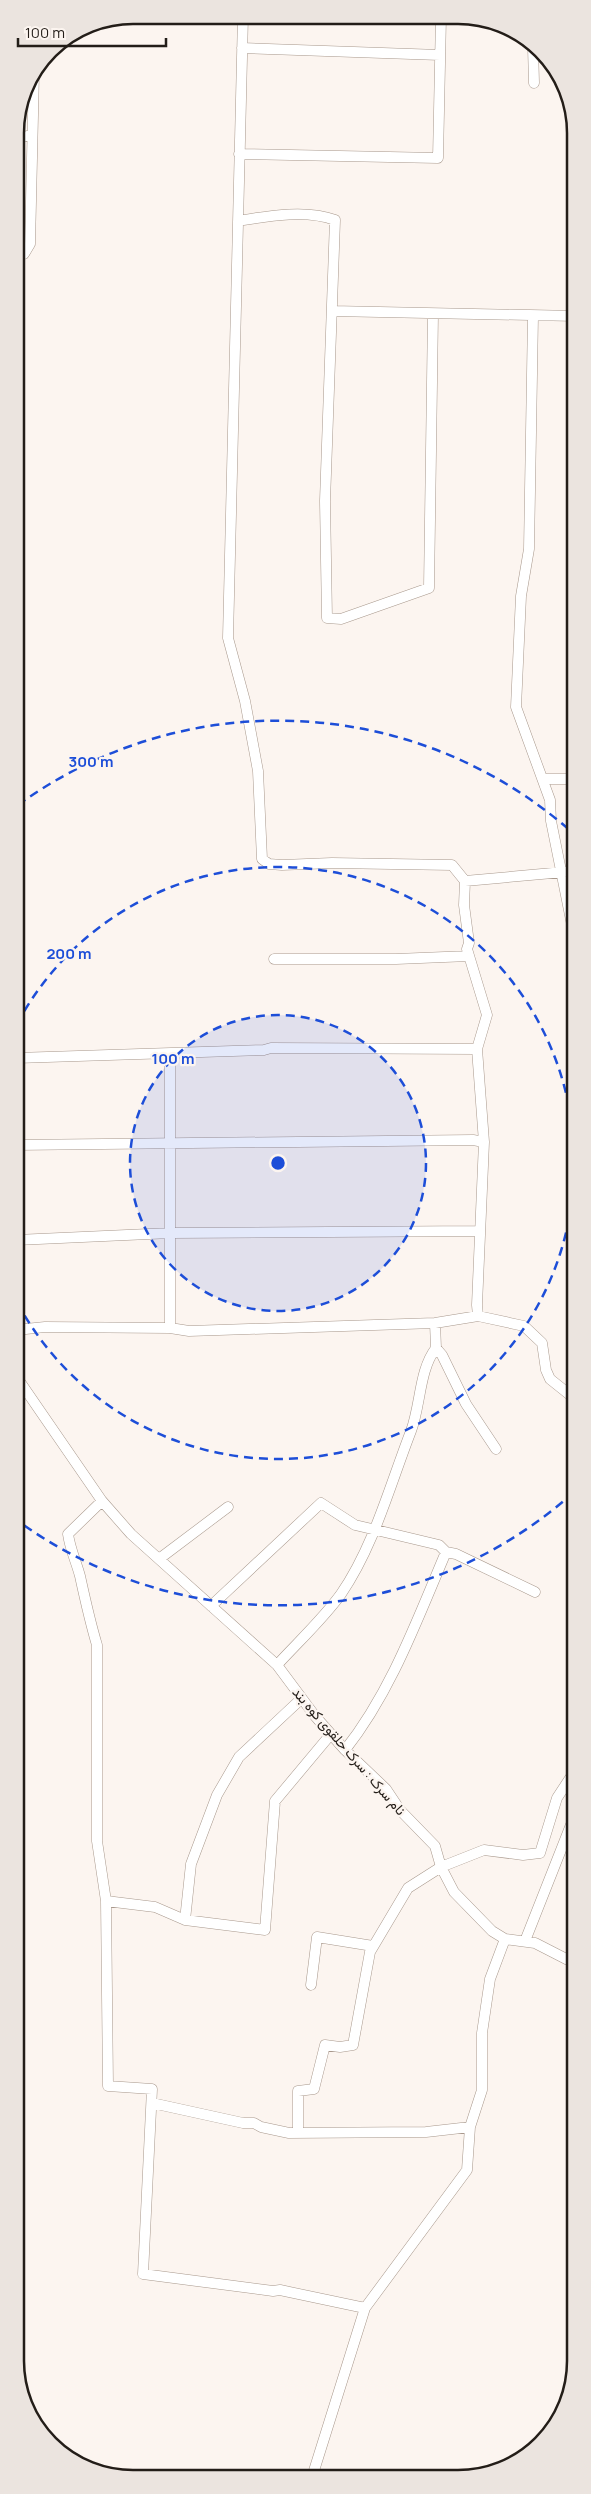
<svg xmlns="http://www.w3.org/2000/svg" width="591" height="2494" font-family="Manrope,Vazirmatn,sans-serif">
	<rect width="100%" height="100%" fill="#fcf5f0"/>
	<g fill="none" stroke-linecap="round" stroke-linejoin="round">
		<g stroke="#a8988c" stroke-width="11">
			<path id="street" d="M243 16 228 638 245 701 258 771 262 859 269 864 282 865 332 863 452 865 465 881 464 905 469 943 467 949 487 1015 477 1049 484 1142 477 1305 478 1316
				M533 47 534 83
				M242 48 440 55
				M15 139 31 135
				M239 154 438 158 441 17
				M238 221C268 216 306 209 335 220L325 501 327 618 341 619 429 588 433 314
				M15 256 24 254 30 244 34 72
				M332 311 575 316
				M533 316 529 549 521 596 516 707 550 800 551 821 575 940
				M544 779H575
				M465 881 575 871
				M274 959H396L469 956
				M16 1058 264 1050 271 1048 477 1049
				M16 1145 473 1140 484 1142
				M16 1240 171 1233 480 1231
				M435 1323 436 1348 442 1355 466 1404 496 1449
				M170 1328V1054
				M16 1330 45 1327 170 1328 189 1331 435 1323 478 1316 524 1326 542 1343 546 1370 550 1379 575 1399
				M16 1376 102 1501 131 1534 277 1665 315 1716 345 1750 386 1789 400 1810 435 1846 441 1867 454 1892 492 1931 505 1939 535 1943 576 1964
				M102 1501 68 1534C70 1549 76 1561 80 1576 85 1599 90 1622 97 1645V1841L106 1901 108 2086 152 2089 143 2274 273 2291 280 2290 365 2308
				M159 1559 228 1507
				M211 1606 321 1503 355 1525 439 1545 446 1552 456 1554 535 1592
				M277 1665C298 1642 323 1619 341 1594 374 1546 390 1485 411 1431 421 1404 419 1370 436 1348
				M345 1750C391 1692 417 1620 446 1552
				M106 1901 155 1907 185 1920 265 1930 275 1801 331 1734
				M185 1920 191 1864 217 1795 239 1757 301 1699
				M525 1941 574 1817V1705L576 1695
				M311 1985 317 1937 373 1946
				M152 2103 243 2123H254L261 2127 289 2133 426 2132 470 2127
				M298 2131V2091L314 2089 325 2045 340 2047 353 2045 370 1952 408 1888 441 1867 484 1850 523 1855 540 1853 557 1798 576 1769
				M312 2477 365 2308 467 2170 470 2127 482 2090V2033L490 1979 505 1939"/>
		</g>
		<use href="#street" stroke="#fff" stroke-width="10"/>
	</g>
	<circle cx="278" cy="1163" r="148" fill="#1d4ed8" fill-opacity=".12"/>
	<g fill="none" stroke="#1d4ed8" stroke-width="2.5" stroke-dasharray="9 6">
		<circle cx="278" cy="1163" r="148"/>
		<path d="M17 1024A296 296 0 1 1 17 1302"/>
		<path d="M574 1492A443 443 0 0 1 18 1521M18 805A443 443 0 0 1 574 834"/>
	</g>
	<g text-anchor="middle" stroke-width="4.5" stroke-linejoin="round" paint-order="stroke">
		<g font-size="14" fill="#231d18" stroke="#fcf5f0">
			<text transform="translate(349 1751) rotate(49)" y="5">نام سرک : سرک حلقوی کوه بند</text>
		</g>
	</g>
	<path d="M0 0H591V2494H0ZM133 24H458A109 109 0 0 1 567 133V2361A109 109 0 0 1 458 2470H133A109 109 0 0 1 24 2361V133A109 109 0 0 1 133 24Z" fill="#ebe4df" fill-rule="evenodd"/>
	<path fill="none" stroke="#231d18" stroke-width="2.5" d="M133 24H458A109 109 0 0 1 567 133V2361A109 109 0 0 1 458 2470H133A109 109 0 0 1 24 2361V133A109 109 0 0 1 133 24Z"/>
	<circle cx="278" cy="1163" r="8" fill="#1d4ed8" stroke="#fcf5f0" stroke-width="2.5"/>
	<g font-size="15" text-anchor="middle" font-weight="bold" fill="#1d4ed8" stroke="#fcf5f0" stroke-width="4.5" stroke-linejoin="round" paint-order="stroke">
		<text x="91" y="767">300 m</text>
		<text x="69" y="959">200 m</text>
		<text x="173" y="1064">100 m</text>
	</g>
	<path d="M18 38v8h148v-8" fill="none" stroke="#231d18" stroke-width="2.5"/>
	<text x="25" y="38" font-size="15" fill="#231d18" stroke="#fcf5f0" stroke-width="4" paint-order="stroke">100 m</text>
</svg>
